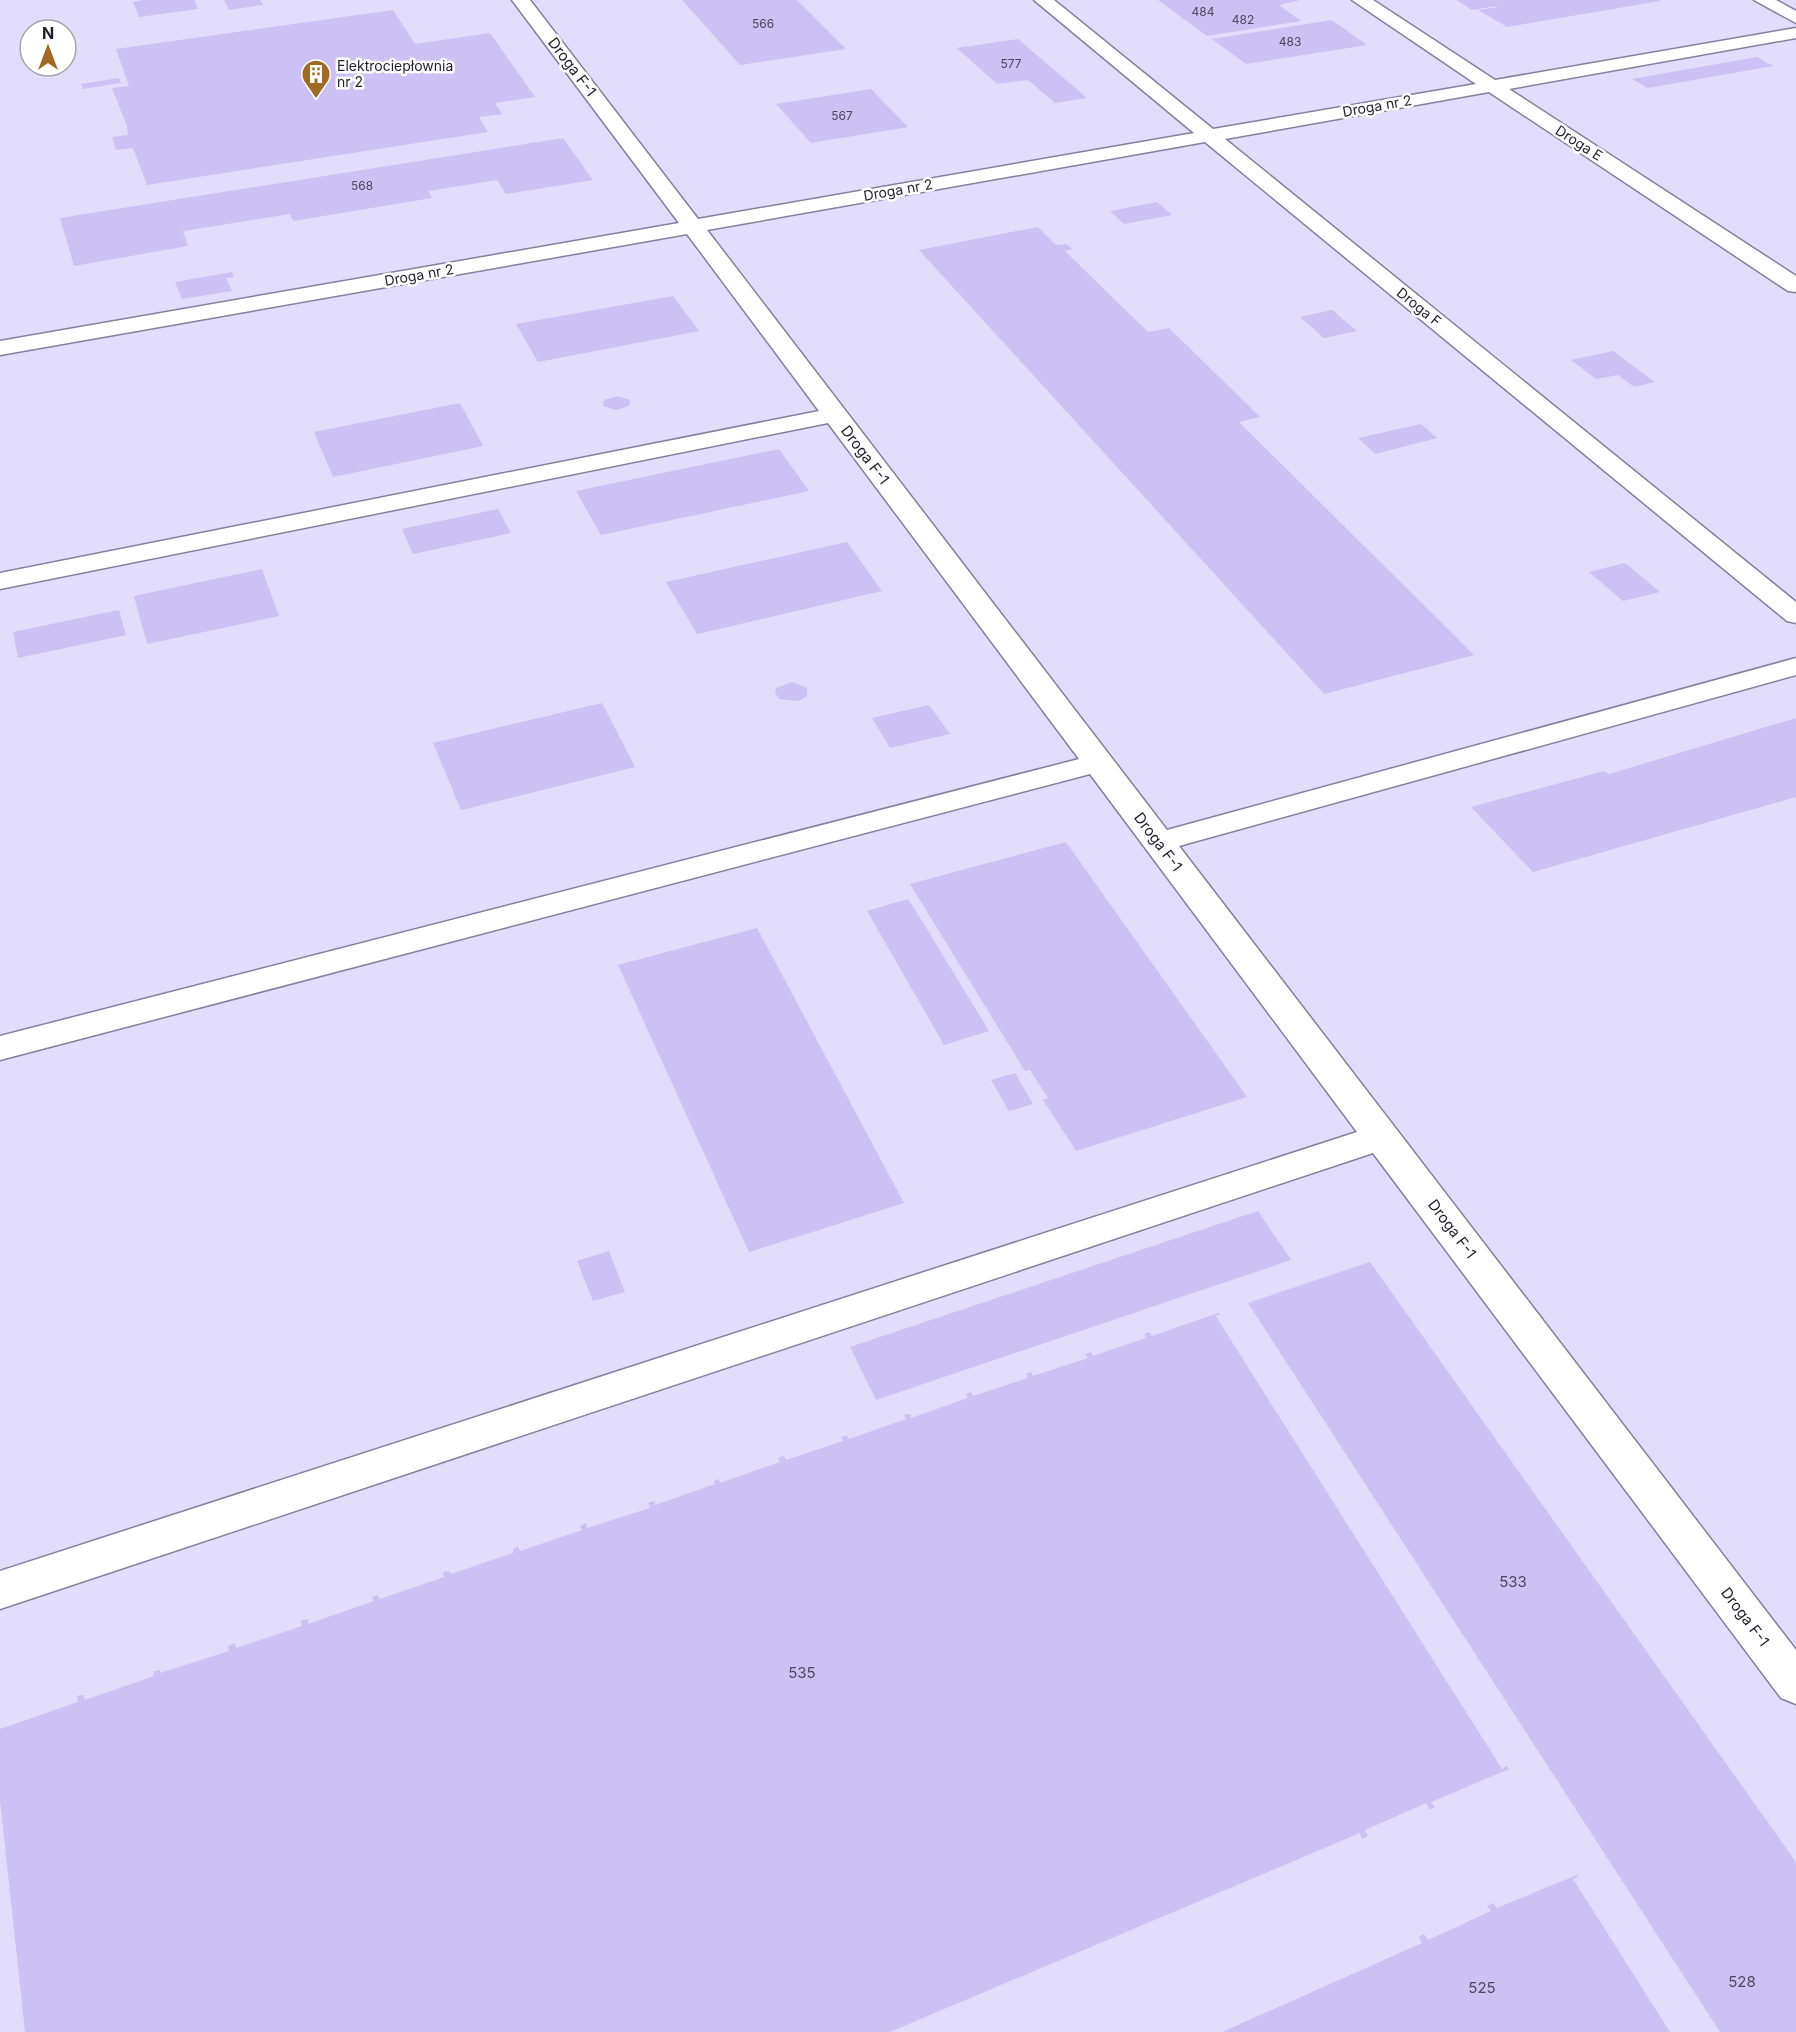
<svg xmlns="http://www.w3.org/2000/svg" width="1796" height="2032" font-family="Inter,sans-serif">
	<rect width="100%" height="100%" fill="#e9e5fb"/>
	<path fill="#e2dcfd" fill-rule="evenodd" d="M0 0H1796V2032H0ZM30 30H66V66H30Z"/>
	<path fill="#cbc1f4" d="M143 0H194L198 9 139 17 133 2Z
		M224 0H260L263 5 229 10Z
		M682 0H797L846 49 740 65Z
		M1158 0H1300L1279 5 1301 21 1207 36Z
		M1456 0H1659L1660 1 1507 27 1478 10 1498 7 1496 6 1472 10Z
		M393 10 415 44 490 33 535 97 495 103 502 114 479 117 488 132 147 185 133 148 116 150 112 137 128 135 127 126 112 88 129 86 116 49Z
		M1332 20 1367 45 1246 64 1212 39Z
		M1018 39 1087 98 1055 103 1028 80 997 84 957 48Z
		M1757 57 1773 66 1648 88 1632 79Z
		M119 78 121 83 83 89 81 84Z
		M871 89 908 127 811 143 776 104Z
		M563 138 593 180 506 194 497 180 428 191 432 198 293 221 290 214 183 231 188 246 74 266 60 218Z
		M1157 202 1172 215 1124 224 1110 211Z
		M1038 227 1056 245 1066 244 1072 249 1065 251 1148 332 1169 328 1260 417 1239 422 1474 655 1324 694 919 250Z
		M232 272 234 277 226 278 232 291 182 299 175 282Z
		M673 296 699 331 538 362 516 324Z
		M1332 310 1357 331 1324 338 1300 317Z
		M1613 351 1655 382 1634 387 1618 375 1596 379 1571 360Z
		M618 396 630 400 629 406 616 410 603 406 604 400Z
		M460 403 483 446 333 477 314 432Z
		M1421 424 1437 438 1375 454 1358 438Z
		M779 449 809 491 601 535 576 491Z
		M498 509 511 533 413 554 402 529Z
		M847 542 882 591 697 634 666 582Z
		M1625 563 1660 592 1623 601 1589 572Z
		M262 569 279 616 147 644 134 596Z
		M119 610 126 635 18 658 13 632Z
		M792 682 807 688V696L798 701 779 699 775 692 776 688Z
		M602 703 635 767 461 810 433 743Z
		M929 705 950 734 890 748 872 718Z
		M1796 718V797L1533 872 1471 807 1604 771 1609 774Z
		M1066 842 1247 1097 1076 1151 1043 1100 1048 1098 1030 1070 1025 1071 910 884Z
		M908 899 919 916 989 1031 944 1045 867 911Z
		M757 928 904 1203 749 1252 618 965Z
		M1015 1073 1033 1104 1009 1111 991 1080Z
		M1258 1211 1291 1260 876 1400 850 1347Z
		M609 1251 625 1292 593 1301 577 1261Z
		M1370 1262 1796 1862V2032H1720L1248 1303Z
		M1218 1313 1220 1315H1215L1502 1769 1507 1766 1509 1769 1431 1802 1435 1808 1429 1809 1426 1803 1365 1830 1368 1836 1362 1839 1360 1833 890 2032H25L0 1800V1729L78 1702 77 1696 84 1695 85 1700 154 1676 153 1672 160 1670V1673L229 1651 228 1646 235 1643 236 1648 302 1626 301 1621 308 1619V1624L374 1601 372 1597 378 1595 380 1599 444 1577 443 1572 449 1571 451 1574 513 1553V1549L518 1546 520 1551 582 1530 580 1526 586 1523 587 1528 650 1508 648 1503 654 1501 655 1505 715 1484 714 1481 719 1479 720 1483 780 1462 778 1458 784 1456 786 1460 843 1441 841 1437 847 1435 849 1439 906 1419 904 1415 910 1414 911 1418 968 1398 966 1394 971 1392 973 1396 1028 1378 1026 1374 1031 1372 1033 1376 1088 1358 1085 1354 1091 1352 1093 1356 1146 1338 1144 1334 1149 1332 1152 1336Z
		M1577 1875 1578 1877 1573 1879 1670 2032H1222L1422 1943 1419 1937 1424 1934 1428 1940 1491 1911 1487 1906 1493 1903 1497 1908Z"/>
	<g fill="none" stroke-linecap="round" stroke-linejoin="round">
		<g stroke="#857f9e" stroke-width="3">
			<path id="lane" d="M512 0H530L698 219 1194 133 1034 0H1054L1213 129 1476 84 1352 0H1373L1495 80 1796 28V38L1509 89 1796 276V292L1788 291 1489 92 1225 139 1796 602V623L1787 621 1205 142 707 230 1167 830 1796 658V675L1179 846 1796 1650V1704L1781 1698 1373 1153 0 1609V1571L1357 1132 1090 774 0 1060V1036L1079 759 828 423 0 589V573L819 411 687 234 0 355V341L679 223Z
				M1754 0H1776L1796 11V23Z"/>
		</g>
		<use href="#lane" fill="#fff" fill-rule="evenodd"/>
	</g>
	<defs>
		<g id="building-pin" transform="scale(1.5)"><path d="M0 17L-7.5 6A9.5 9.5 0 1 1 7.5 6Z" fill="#a06a24" stroke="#fff"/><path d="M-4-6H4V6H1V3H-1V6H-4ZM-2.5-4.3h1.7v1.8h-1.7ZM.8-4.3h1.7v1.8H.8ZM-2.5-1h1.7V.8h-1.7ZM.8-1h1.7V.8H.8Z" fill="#fff"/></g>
	</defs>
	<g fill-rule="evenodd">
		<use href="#building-pin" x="316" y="74"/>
	</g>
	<g text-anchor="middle" stroke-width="5" stroke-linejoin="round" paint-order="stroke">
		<g font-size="12" fill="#4c475d">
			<text x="1203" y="16">484</text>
			<text x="1243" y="24">482</text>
			<text x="763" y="28">566</text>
			<text x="1290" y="46">483</text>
			<text x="1011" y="68">577</text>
			<text x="842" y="120">567</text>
			<text x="362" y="190">568</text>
		</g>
		<g font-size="14" fill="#211e2b" stroke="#fff" text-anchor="start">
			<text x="337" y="71">Elektrociepłownia<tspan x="337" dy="16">nr 2</tspan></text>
		</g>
		<g font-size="14" fill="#211e2b" stroke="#fff">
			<text transform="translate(1377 106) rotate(-10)" y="5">Droga nr 2</text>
			<text transform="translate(1579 143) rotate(33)" y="5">Droga E</text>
			<text transform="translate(898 190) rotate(-10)" y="5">Droga nr 2</text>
			<text transform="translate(419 275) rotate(-10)" y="5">Droga nr 2</text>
			<text transform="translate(1419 307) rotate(39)" y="5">Droga F</text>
		</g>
		<g font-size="15" fill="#211e2b" stroke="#fff">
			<text transform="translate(572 67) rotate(53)" y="5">Droga F-1</text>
			<text transform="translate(865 455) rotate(53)" y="5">Droga F-1</text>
			<text transform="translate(1158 842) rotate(53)" y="5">Droga F-1</text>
			<text transform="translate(1452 1229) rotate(53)" y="5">Droga F-1</text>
			<text transform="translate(1745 1617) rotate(53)" y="5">Droga F-1</text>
		</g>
		<g font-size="15" fill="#4c475d">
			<text x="1513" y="1587">533</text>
			<text x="802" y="1678">535</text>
			<text x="1742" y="1987">528</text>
			<text x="1482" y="1993">525</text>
		</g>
	</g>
	<g transform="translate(48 48)"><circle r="28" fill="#ffffff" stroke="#a6a5aa" stroke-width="1.5"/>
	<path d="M0-4.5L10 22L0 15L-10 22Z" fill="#a06a24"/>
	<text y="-9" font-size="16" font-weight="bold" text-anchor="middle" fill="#211e2b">N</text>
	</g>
</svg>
